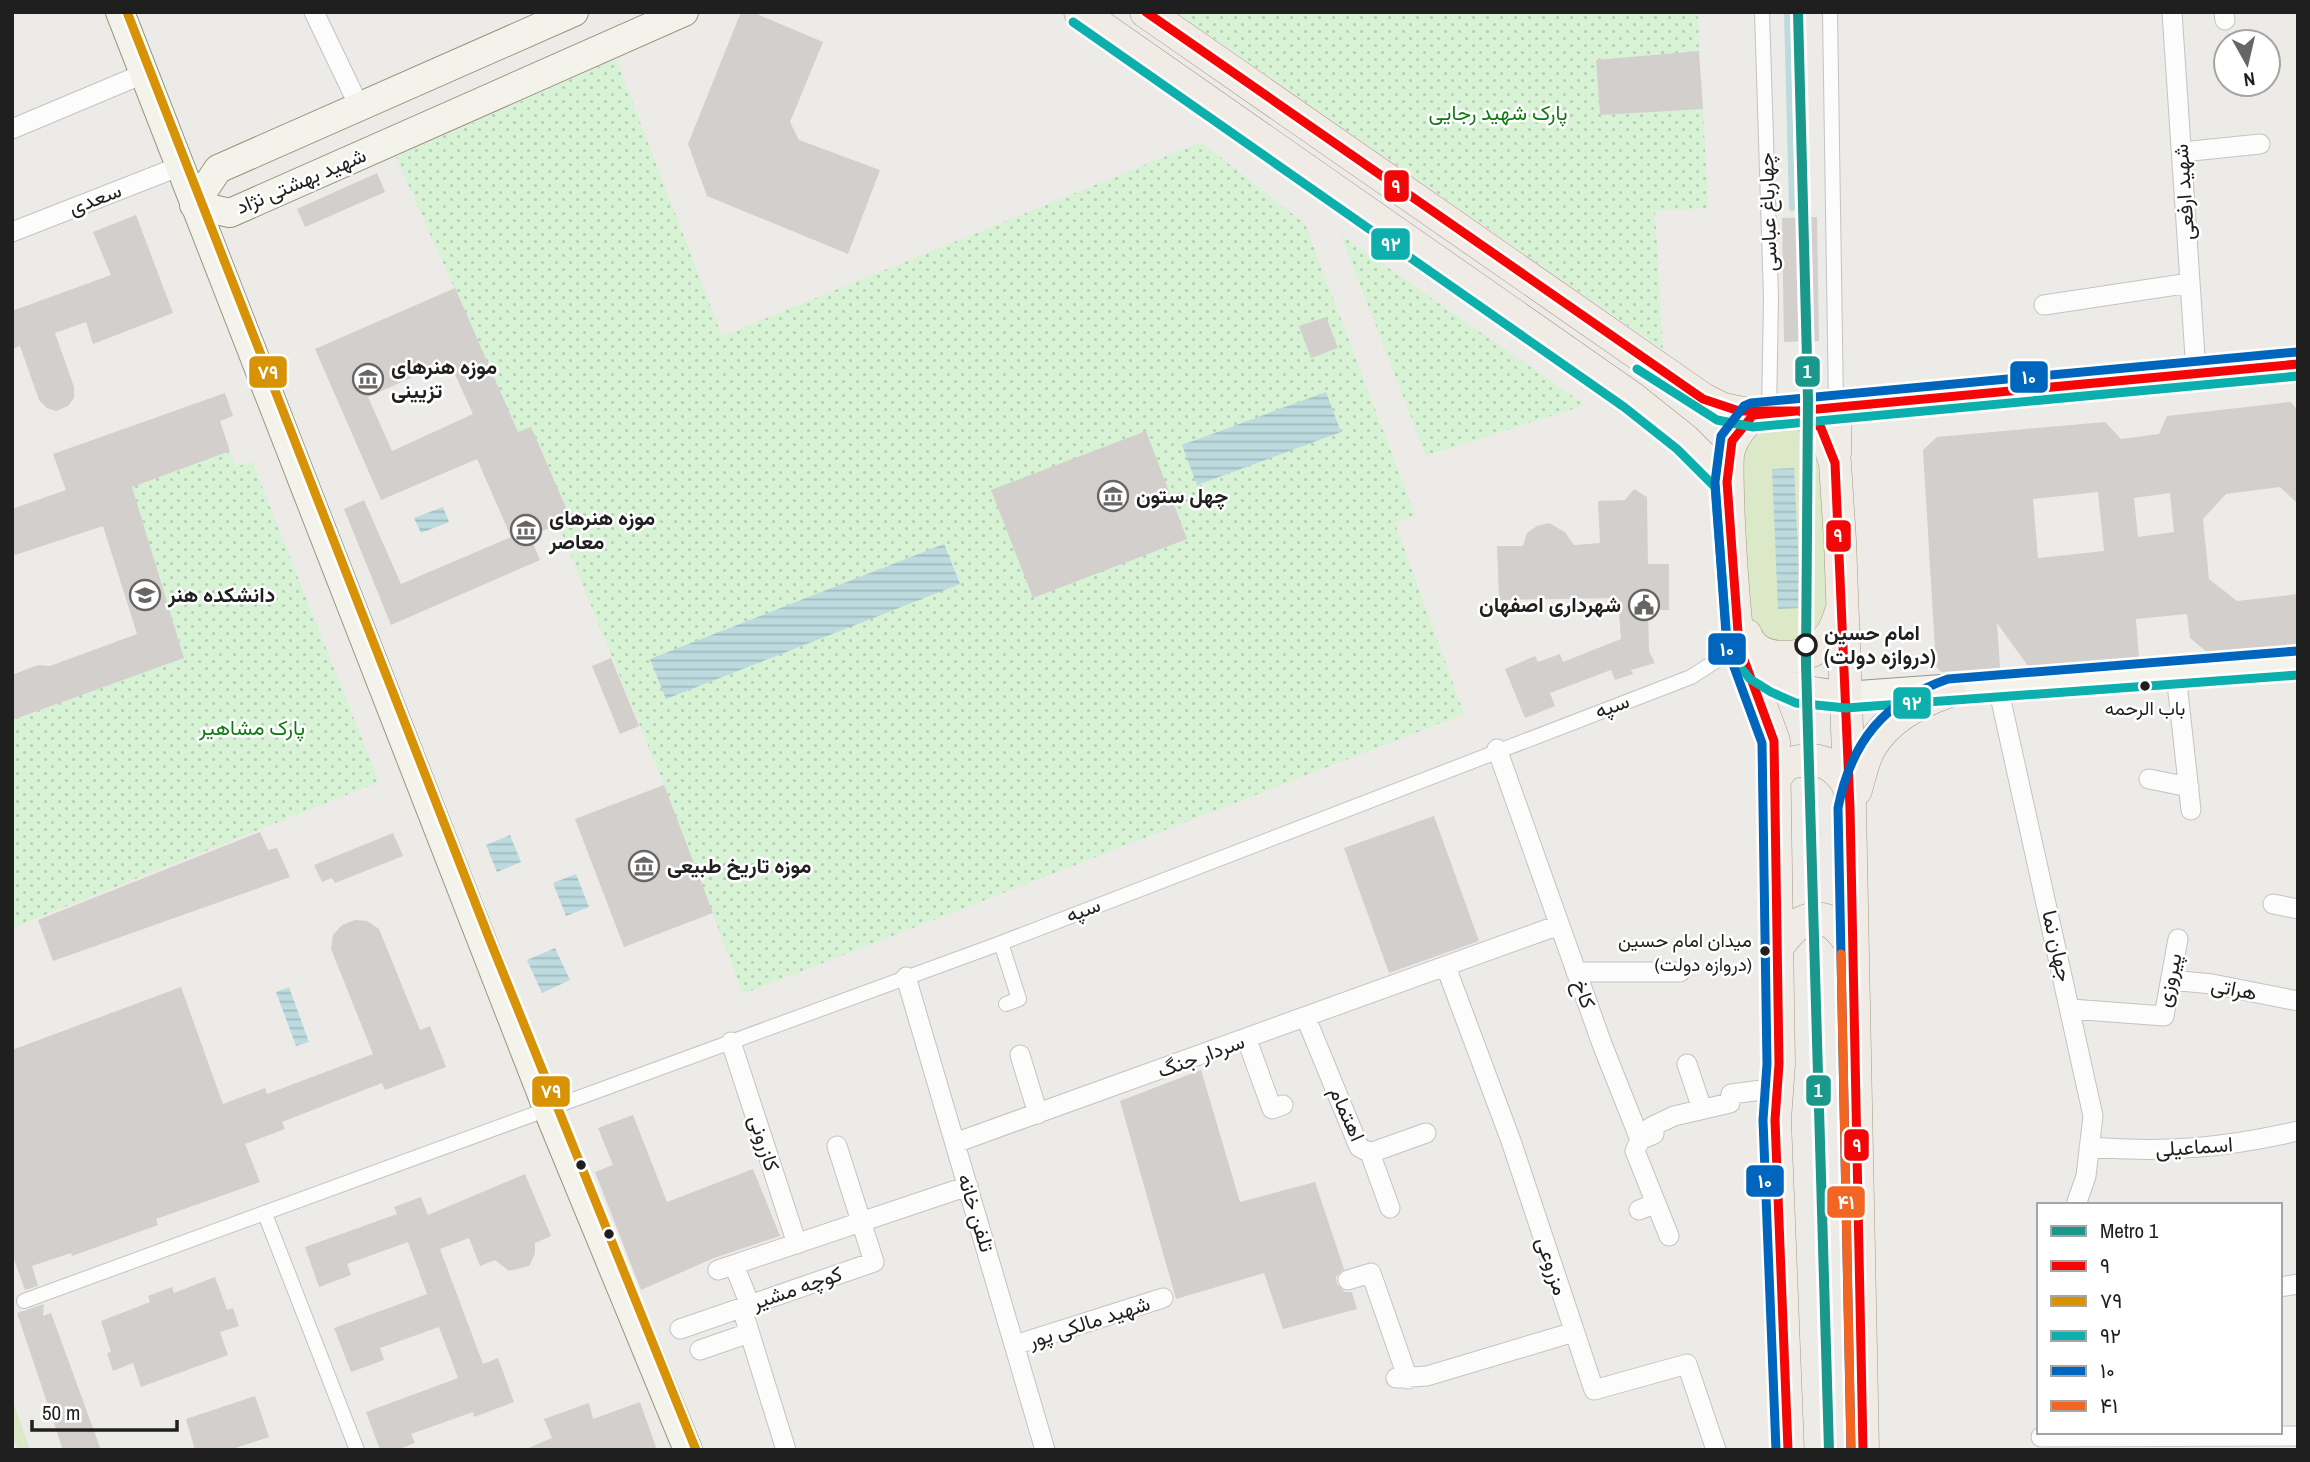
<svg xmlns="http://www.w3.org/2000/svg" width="2310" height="1462" font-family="'Archivo Narrow',Vazirmatn,sans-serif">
	<defs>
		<pattern id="park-dots" width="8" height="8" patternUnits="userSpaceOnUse" patternTransform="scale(1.75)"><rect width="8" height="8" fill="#d7f2d5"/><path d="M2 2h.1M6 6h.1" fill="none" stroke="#b8cfb6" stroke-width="1.8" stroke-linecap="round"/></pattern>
		<pattern id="water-rules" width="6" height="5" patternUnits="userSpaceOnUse" patternTransform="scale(1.75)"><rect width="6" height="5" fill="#bddadf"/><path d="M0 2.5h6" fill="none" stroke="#a2bbbf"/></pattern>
	</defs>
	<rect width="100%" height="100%" fill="#edebe8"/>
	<path fill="#dce9c8" d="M1781 426C1799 428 1809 434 1821 448L1832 609 1818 635 1777 645 1753 626 1748 614 1739 470C1744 445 1755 432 1781 426Z
		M12 1398 30 1450H18L12 1434Z"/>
	<path fill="url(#park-dots)" d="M1176 12H1698L1699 51 1596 60 1600 115 1703 109 1708 208 1655 211 1663 350Z
		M616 59 722 336 1201 142 1305 224 1415 515 1395 523 1464 714 743 994 664 785 558 524 571 518 531 427 518 432 396 157Z
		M1341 235 1585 405 1426 456Z
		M230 451 236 467 252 461 379 782 12 928V720L184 658 132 487Z"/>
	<path fill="url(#water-rules)" d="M1326 392 1341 432 1197 485 1182 445Z
		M1794 468 1801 608 1778 609 1772 469Z
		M443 507 449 522 421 533 414 518Z
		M944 544 960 584 666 699 650 659Z
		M510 835 521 862 497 872 486 845Z
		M576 874 589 907 566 916 553 883Z
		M555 948 570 980 542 993 527 960Z
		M289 987 309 1042 296 1046 276 992Z"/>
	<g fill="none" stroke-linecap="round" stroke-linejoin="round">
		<path stroke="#bddadf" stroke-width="6" d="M1787 12 1792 208"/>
	</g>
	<path fill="#d2cfcd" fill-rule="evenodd" d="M741 12H752L823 42 790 122 799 140 880 170 848 254 707 196 688 144Z
		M1699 51 1703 109 1600 115 1596 60Z
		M377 173 385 192 305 227 297 209Z
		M136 215 173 313 93 344 86 322 55 333 74 387V398L68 406 56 411 47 408 39 400 20 346 12 349V311L111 275 93 232Z
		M1817 217 1819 341 1784 342 1782 218Z
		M455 288 518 432 531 427 571 519 530 536 540 560 391 625 344 509 364 500 401 584 511 537 477 459 381 500 315 349ZM449 361 473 414 392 451 368 397Z
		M1326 317 1338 348 1311 358 1299 326Z
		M225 393 233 416 220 421 230 451 132 487 184 658 12 720V675L38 665 50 666 137 634 103 526 12 556V509L66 490 53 454Z
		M2291 402 2298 411V504L2280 487 2226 494 2203 519 2209 579 2237 601 2298 594V647L2208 653 2190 638 2187 614 2136 619 2139 658 2028 666 1997 623 2000 668 1941 672 1936 666 1923 450 1937 437 2105 422 2121 439 2159 434 2167 416ZM2098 492 2104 551 2038 558 2033 499ZM2170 493 2174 532 2138 537 2134 498Z
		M1146 431 1187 539 1033 598 991 490Z
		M1634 489 1647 497 1648 564H1669V610H1648L1649 651 1655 663 1631 670 1633 674 1615 680 1611 670 1550 693 1555 706 1525 718 1505 669 1535 656 1538 662 1560 654 1563 662 1621 639 1618 598 1499 600 1497 546H1523L1527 533 1537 526 1549 523 1565 532 1574 545 1600 543 1598 501 1625 500Z
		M611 658 639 726 620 734 592 666Z
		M664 785 713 913 624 947 575 819Z
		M1434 816 1479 941 1389 973 1344 848Z
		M260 832 268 850 277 848 290 877 53 961 38 920Z
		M393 833 403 856 335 883 332 878 322 882 314 865Z
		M355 920 367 921 379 929 420 1030 430 1026 446 1067 385 1090 382 1083 282 1122 285 1129 245 1144 260 1182 156 1219 158 1225 72 1256 71 1253 32 1266 38 1286 25 1290 12 1254V1050L181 987 223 1104 265 1088 267 1094 373 1054 331 949 333 935 342 925Z
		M1201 1070 1240 1202 1315 1182 1344 1269 1336 1277 1337 1284 1345 1292H1352L1357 1309 1283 1329 1264 1273 1176 1299 1120 1101Z
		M633 1115 667 1202 753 1169 780 1236 714 1258 641 1290 595 1172 613 1165 598 1128Z
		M525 1174 551 1236 535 1243V1254L529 1266 509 1271 495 1260 480 1266 469 1238 440 1249 483 1364 498 1358 514 1402 474 1417 473 1412 411 1434 415 1443 397 1450H380L366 1412 458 1378 439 1327 380 1348 384 1360 351 1372 334 1328 427 1294 408 1242 347 1264 351 1275 319 1287 305 1247 397 1214 394 1207 421 1197 428 1215Z
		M215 1277 227 1310 233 1308 239 1326 220 1332 228 1355 141 1387 133 1363 113 1371 107 1353 111 1352 101 1321 150 1302 148 1296 172 1287 174 1293Z
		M44 1304 43 1316 51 1313 101 1450H63L17 1313Z
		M255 1396 269 1437 229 1450H195L186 1419Z
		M640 1402 657 1450H524L552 1438 544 1419 589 1403 593 1419Z"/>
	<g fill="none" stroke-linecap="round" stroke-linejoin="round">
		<g stroke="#c4c3c2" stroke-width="16">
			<path id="pedestrian" d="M1762 12 1771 298 1769 413
				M1830 12 1836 406
				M1001 943 1019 999 1006 1004
				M265 1214 357 1450
				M24 1301 1001 943 1691 677 1739 646"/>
		</g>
		<g stroke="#c4c3c2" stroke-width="21">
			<path id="minor" d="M314 12 360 108
				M2172 12 2196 372
				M2224 12 2225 20
				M12 129 143 74
				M2182 152 2260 144
				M12 232 178 167
				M2044 305 2190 283
				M2176 674 2191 810
				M1998 687 2093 1116 2086 1176 2076 1205
				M1497 749 1602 1044 1635 1127 1640 1140 1635 1151 1669 1236
				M2149 779 2189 787
				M2273 904 2298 909
				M1446 967 1511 1141 1594 1390 1687 1364 1716 1450
				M1576 972H1680
				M906 977 1045 1450
				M2171 980 2212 984 2298 1001
				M2071 1009 2164 1016 2178 939
				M1306 1018 1359 1147 1370 1153 1390 1208
				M1247 1040 1272 1109 1283 1105
				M731 1042 797 1244
				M1020 1055 1038 1114
				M1687 1064 1702 1109
				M1640 1140 1654 1134 1651 1127 1674 1116 1730 1103 1731 1094 1778 1088
				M955 1143 1559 925
				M2089 1147C2166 1153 2223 1148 2298 1131
				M1370 1153 1426 1133
				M1639 1210 1656 1203
				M734 1265 750 1305 744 1315 786 1450
				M718 1270 968 1186
				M1348 1280 1371 1273 1408 1379
				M2280 1287 2298 1284
				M680 1329 874 1262 837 1146
				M1015 1345 1163 1298
				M700 1350 749 1333
				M1396 1378 1427 1376 1574 1332
				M2041 1437 2298 1436"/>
		</g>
		<g stroke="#969680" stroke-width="30">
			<path id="secondary" d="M120 12 547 1108 688 1450
				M574 12 218 169 194 205 230 213 684 12
				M1836 406 2298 364
				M1845 696 2298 663"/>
		</g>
		<g stroke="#a39785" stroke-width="33">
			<path id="primary" d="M1080 12 1631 397 1685 440 1727 482
				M1146 12 1703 399 1723 409 1753 415
				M1800 411 1821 428 1827 438 1835 463 1840 540 1850 808 1863 1450
				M1835 454 1836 406 1753 415C1743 425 1733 435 1729 450 1724 465 1734 632 1740 646 1755 683 1811 696 1845 696
				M1746 635C1757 665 1805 661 1824 643 1834 634 1838 621 1842 608
				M1739 646 1774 741 1779 1064 1775 1120 1788 1450
				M1774 779 1786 764C1815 756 1832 759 1848 785
				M1856 790C1860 777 1863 760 1870 748 1887 718 1919 702 1950 691
				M1778 947C1801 911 1830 907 1852 947"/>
		</g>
		<use href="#pedestrian" stroke="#fcfcfc" stroke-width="14"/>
		<use href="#minor" stroke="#fcfcfc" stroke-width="19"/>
		<use href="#secondary" stroke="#f3f3eb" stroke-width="28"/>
		<use href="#primary" stroke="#f0ebe5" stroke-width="32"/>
		<g stroke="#fff" stroke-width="14">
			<path id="bus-1" d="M1146 12 1703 399 1739 411H1800L1821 428 1835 463 1850 808 1863 1450
				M1788 1450 1775 1120 1779 1064 1774 741 1739 646 1727 482 1732 441 1753 415 2298 364"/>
		</g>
		<g stroke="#fff" stroke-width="14">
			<path id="bus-2" d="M127 12 489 938 696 1450"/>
		</g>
		<g stroke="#fff" stroke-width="14">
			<path id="bus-3" d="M1073 22 1624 407 1677 449 1715 487 1728 652 1750 679 1771 692 1796 703 1846 708 2298 675
				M1637 369 1717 420 1753 427 2298 376"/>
		</g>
		<g stroke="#fff" stroke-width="14">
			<path id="bus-4" d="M1776 1450 1763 1120 1767 1064 1762 743 1727 648 1715 482 1721 436 1744 406 1751 403 2297 352
				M1851 1450 1838 808C1851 742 1884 701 1948 679L2297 651"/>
		</g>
		<g stroke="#fff" stroke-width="14">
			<path id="bus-5" d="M1841 954 1851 1450"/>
		</g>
		<use href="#bus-1" stroke="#f40606" stroke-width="9"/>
		<use href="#bus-2" stroke="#d79205" stroke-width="9"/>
		<use href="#bus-3" stroke="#0dafac" stroke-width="9"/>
		<use href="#bus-4" stroke="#0065bd" stroke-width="9"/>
		<use href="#bus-5" stroke="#f26522" stroke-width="9"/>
		<g stroke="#fff" stroke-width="16">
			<path id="metro-1" d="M1798 12 1808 399 1806 664 1829 1450"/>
		</g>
		<use href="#metro-1" stroke="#1a988c" stroke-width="10"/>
	</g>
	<defs>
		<g id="museum-ring" transform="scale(1.575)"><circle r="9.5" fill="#fff" stroke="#676665" stroke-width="1.5"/><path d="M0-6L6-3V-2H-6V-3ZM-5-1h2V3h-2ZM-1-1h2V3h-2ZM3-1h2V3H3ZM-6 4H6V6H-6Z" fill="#676665"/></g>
		<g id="university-ring" transform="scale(1.575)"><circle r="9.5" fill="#fff" stroke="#676665" stroke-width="1.5"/><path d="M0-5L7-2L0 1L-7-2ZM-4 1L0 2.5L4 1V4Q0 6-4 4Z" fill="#676665"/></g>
		<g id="civic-ring" transform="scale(1.575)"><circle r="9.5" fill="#fff" stroke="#676665" stroke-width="1.5"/><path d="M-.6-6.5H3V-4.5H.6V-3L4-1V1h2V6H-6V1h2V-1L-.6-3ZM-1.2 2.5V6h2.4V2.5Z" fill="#676665"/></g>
	</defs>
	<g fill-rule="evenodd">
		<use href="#museum-ring" x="368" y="379"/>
		<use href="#museum-ring" x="1113" y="496"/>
		<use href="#museum-ring" x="526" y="530"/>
		<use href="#university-ring" x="145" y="595"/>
		<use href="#civic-ring" x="1644" y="605"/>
		<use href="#museum-ring" x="644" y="866"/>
	</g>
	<circle fill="#fff" stroke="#1f1f1f" stroke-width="3.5" cx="1806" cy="645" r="10"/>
	<g fill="#1f1f1f" stroke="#fff" stroke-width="2.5">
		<circle cx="2145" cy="686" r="6"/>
		<circle cx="1765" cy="951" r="6"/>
		<circle cx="581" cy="1165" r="6"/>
		<circle cx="609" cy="1234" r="6"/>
	</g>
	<g text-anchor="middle" stroke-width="5" stroke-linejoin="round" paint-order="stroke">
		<g font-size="19" fill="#1f1f1f" stroke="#fff">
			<text x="2145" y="715">باب الرحمه</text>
			<text x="1752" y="947" text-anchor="end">میدان امام حسین<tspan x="1752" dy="24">(دروازه دولت)</tspan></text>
		</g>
		<g font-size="21" fill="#107a11" stroke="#fff">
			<text x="1498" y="120">پارک شهید رجایی</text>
			<text x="252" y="735">پارک مشاهیر</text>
		</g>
		<g font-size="21" fill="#1f1f1f" stroke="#fff">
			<text transform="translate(301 181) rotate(-23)" y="7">شهید بهشتی نژاد</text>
			<text transform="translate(2184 192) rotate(-94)" y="7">شهید ارفعی</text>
			<text transform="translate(95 199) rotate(-21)" y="7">سعدی</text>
			<text transform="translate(1768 212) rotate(-92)" y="7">چهارباغ عباسی</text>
			<text transform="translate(1612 706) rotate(-20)" y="7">سپه</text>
			<text transform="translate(1083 910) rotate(-21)" y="7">سپه</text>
			<text transform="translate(2057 946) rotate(77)" y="7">جهان نما</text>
			<text transform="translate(2169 980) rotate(-77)" y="7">پیروزی</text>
			<text transform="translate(2234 989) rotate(11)" y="7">هراتی</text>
			<text transform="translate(1584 994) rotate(70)" y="7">کاخ</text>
			<text transform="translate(1201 1056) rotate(-20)" y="7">سردار جنگ</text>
			<text transform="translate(1347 1114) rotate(66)" y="7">اهتمام</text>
			<text transform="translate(764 1143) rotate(72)" y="7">کازرونی</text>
			<text transform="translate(2194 1147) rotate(-4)" y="7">اسماعیلی</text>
			<text transform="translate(976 1213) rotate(73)" y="7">تلفن خانه</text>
			<text transform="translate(1552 1266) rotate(72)" y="7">مزروعی</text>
			<text transform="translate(797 1288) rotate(-19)" y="7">كوچه مشير</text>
			<text transform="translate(1089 1322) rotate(-18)" y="7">شهید مالکی پور</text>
		</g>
		<g font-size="21" font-weight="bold" fill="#1f1f1f" stroke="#fff" text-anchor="start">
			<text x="391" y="374">موزه هنرهای<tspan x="391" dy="24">تزیینی</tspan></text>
			<text x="1136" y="503">چهل ستون</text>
			<text x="549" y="525">موزه هنرهای<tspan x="549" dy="24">معاصر</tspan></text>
			<text x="168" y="602">دانشکده هنر</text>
			<text x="1621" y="612" text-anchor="end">شهرداری اصفهان</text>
			<text x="667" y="873">موزه تاریخ طبیعی</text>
		</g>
		<g font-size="21" font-weight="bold" fill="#1f1f1f" stroke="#fff" text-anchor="start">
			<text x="1824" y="640">امام حسین<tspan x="1824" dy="24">(دروازه دولت)</tspan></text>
		</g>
	</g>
	<g stroke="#fff" stroke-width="2.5">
		<rect x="1383" y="169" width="27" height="34" rx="7" fill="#f40606"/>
		<rect x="1370" y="227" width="41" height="34" rx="7" fill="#0dafac"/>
		<rect x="1794" y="355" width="27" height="33" rx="7" fill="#1a988c"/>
		<rect x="248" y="355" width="40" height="34" rx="7" fill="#d79205"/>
		<rect x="2009" y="360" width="40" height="34" rx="7" fill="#0065bd"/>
		<rect x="1825" y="519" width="27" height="34" rx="7" fill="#f40606"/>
		<rect x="1707" y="632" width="40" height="34" rx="7" fill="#0065bd"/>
		<rect x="1892" y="686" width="40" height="34" rx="7" fill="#0dafac"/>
		<rect x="1805" y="1074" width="27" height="33" rx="7" fill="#1a988c"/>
		<rect x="531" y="1075" width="40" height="33" rx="7" fill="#d79205"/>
		<rect x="1843" y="1128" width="27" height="34" rx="7" fill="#f40606"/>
		<rect x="1745" y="1164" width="40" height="34" rx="7" fill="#0065bd"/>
		<rect x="1826" y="1185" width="40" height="34" rx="7" fill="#f26522"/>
	</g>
	<g font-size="19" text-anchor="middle" font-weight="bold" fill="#fff">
		<text x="1396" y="193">۹</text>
		<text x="1391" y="251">۹۲</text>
		<text x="1807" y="378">1</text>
		<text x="268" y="379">۷۹</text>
		<text x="2029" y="384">۱۰</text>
		<text x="1838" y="542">۹</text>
		<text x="1727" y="656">۱۰</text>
		<text x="1912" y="710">۹۲</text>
		<text x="1818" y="1097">1</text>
		<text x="551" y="1098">۷۹</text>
		<text x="1857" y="1152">۹</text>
		<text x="1765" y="1188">۱۰</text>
		<text x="1846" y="1209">۴۱</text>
	</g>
	<rect width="2310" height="1462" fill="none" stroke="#1f1f1f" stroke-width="28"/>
	<rect x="2037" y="1203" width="245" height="231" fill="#ffffff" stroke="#a5a5a5" stroke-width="2"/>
	<rect x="2051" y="1226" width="35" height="10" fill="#1a988c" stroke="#a5a5a5" stroke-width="2"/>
	<text x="2100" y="1238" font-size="21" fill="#1f1f1f">Metro 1</text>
	<rect x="2051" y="1261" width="35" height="10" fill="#f40606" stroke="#a5a5a5" stroke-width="2"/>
	<text x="2100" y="1273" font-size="21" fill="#1f1f1f">۹</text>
	<rect x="2051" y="1296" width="35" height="10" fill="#d79205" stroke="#a5a5a5" stroke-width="2"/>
	<text x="2100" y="1308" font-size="21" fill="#1f1f1f">۷۹</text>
	<rect x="2051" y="1331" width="35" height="10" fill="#0dafac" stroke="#a5a5a5" stroke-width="2"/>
	<text x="2100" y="1343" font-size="21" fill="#1f1f1f">۹۲</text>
	<rect x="2051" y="1366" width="35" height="10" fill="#0065bd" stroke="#a5a5a5" stroke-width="2"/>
	<text x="2100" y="1378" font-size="21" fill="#1f1f1f">۱۰</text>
	<rect x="2051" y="1401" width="35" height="10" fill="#f26522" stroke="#a5a5a5" stroke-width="2"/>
	<text x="2100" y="1413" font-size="21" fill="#1f1f1f">۴۱</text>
	<g transform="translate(2247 63) rotate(172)"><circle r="33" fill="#ffffff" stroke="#a5a5a5" stroke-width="2"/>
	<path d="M0-5L12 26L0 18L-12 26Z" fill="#676665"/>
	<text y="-10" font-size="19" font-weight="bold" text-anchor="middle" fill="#1f1f1f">N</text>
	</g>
	<path d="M32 1420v10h145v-10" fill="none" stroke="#1f1f1f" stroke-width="3.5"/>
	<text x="42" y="1420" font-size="21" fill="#1f1f1f" stroke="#ffffff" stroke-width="5" paint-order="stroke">50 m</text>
</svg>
